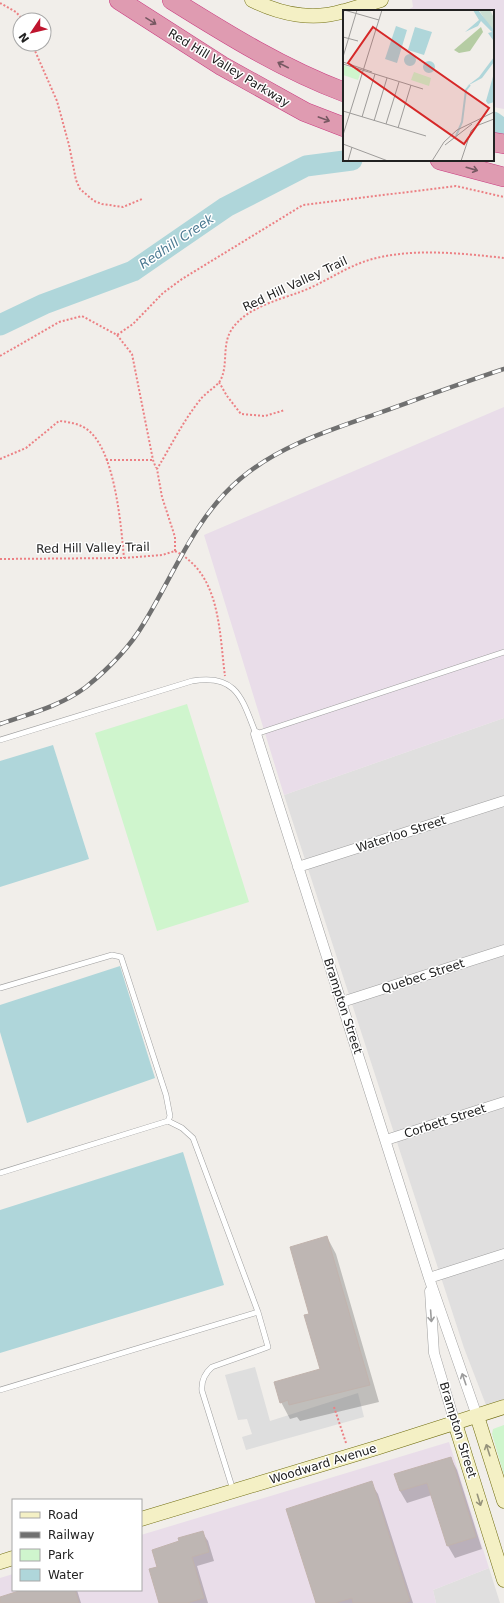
<svg xmlns="http://www.w3.org/2000/svg" width="504" height="1603" font-family="'DejaVu Sans',sans-serif">
	<rect width="100%" height="100%" fill="#f1eeea"/>
	<path fill="#e0dfdf" d="M504 718V1399L486 1405 464 1348 284 795Z
		M489 1568 500 1603H436L433 1590Z"/>
	<path fill="#e9dde9" d="M412 0H504V109L493 107V11H406L413 7Z
		M504 407V718L284 795 204 535Z
		M449 1442 489 1568 433 1590 436 1603H0V1578L13 1574V1590H141V1535Z"/>
	<path fill="#cff5cd" d="M187 704 249 902 157 931 95 733Z
		M504 1425V1475L492 1434 493 1429Z"/>
	<path fill="#dedede" d="M255 1367 270 1421 358 1393 364 1417 246 1450 242 1437 252 1434 247 1419 238 1420 225 1375Z"/>
	<path fill="#afd6da" d="M53 745 89 859 0 887V761Z
		M120 966 155 1078 27 1123 0 1032V1005Z
		M183 1152 224 1285 0 1353V1210Z"/>
	<path fill="#0003" d="M327 1237 336 1254 379 1402 300 1421 297 1417 290 1419 281 1402 321 1369 310 1314Z
		M451 1458 457 1470 482 1549 455 1558 448 1546 432 1495 407 1503 400 1491 396 1475Z
		M371 1483 378 1494 413 1603H317Z
		M202 1532 208 1541 214 1561 197 1566 208 1603H160L158 1567Z
		M25 1590H77L81 1603H1L0 1598Z"/>
	<g fill="none" stroke-linecap="round" stroke-linejoin="round">
		<path stroke="#afd6da" stroke-width="21" d="M493 122 504 130
			M0 325 44 304 133 271 226 207 306 166 352 160"/>
	</g>
	<path fill="#beb6b3" stroke="#c1b3ad" d="M327 1236 370 1385 289 1405 288 1400 280 1403 274 1382 320 1369 304 1315 309 1314 290 1247Z
		M451 1457 476 1537 447 1546 427 1483 400 1491 394 1474Z
		M372 1481 410 1601 405 1603H353L352 1598 335 1603H316L286 1509Z
		M203 1531 209 1552 192 1557 204 1598 187 1603H159L149 1569 157 1567 152 1550 179 1541 178 1538Z
		M22 1590H75L79 1603H0V1597Z"/>
	<g fill="none" stroke-linecap="round" stroke-linejoin="round">
		<g stroke="#9f9f9f" stroke-width="6">
			<path id="lane" d="M0 740 192 681C237 673 242 699 256 734L504 652
				M0 988 112 955 121 957 166 1095 170 1116 168 1121
				M0 1173 168 1121 182 1128 193 1138 258 1312 0 1390
				M233 1490 202 1391C201 1381 204 1374 212 1367L268 1347 258 1312"/>
		</g>
		<g stroke="#9f9f9f" stroke-width="11">
			<path id="street" d="M256 734 429 1278 477 1416
				M298 867 504 801
				M342 1002 504 950
				M386 1140 504 1102
				M429 1278 504 1254
				M430 1291 434 1353 455 1423"/>
		</g>
		<g stroke="#716e11" stroke-width="15">
			<path id="secondary" d="M252 0C280 14 313 21 344 11
				M345 11 381 0
				M477 1416 504 1501
				M455 1423 504 1580
				M141 1519 376 1448 504 1407
				M0 1562 13 1558"/>
		</g>
		<g stroke="#ca3c81" stroke-width="20">
			<path id="highway" d="M119 0 222 66 305 112 344 127
				M172 0C228 35 283 69 344 92
				M493 142 504 144
				M440 160 504 177"/>
		</g>
		<path stroke="#ec8084" stroke-width="2" stroke-dasharray="2 2" stroke-linecap="butt" d="M0 3 16 12 23 20
			M32 44 57 101 69 145 76 180 80 189 94 201 102 204 123 207 142 199
			M117 335 132 354 153 460 156 468
			M0 356 59 322 82 316 117 335 133 324 163 293 182 279 303 205 456 186 504 197
			M219 382 227 396 241 414 265 416 285 410
			M0 459 26 448 59 421C68 422 77 423 85 428 115 446 121 526 124 558
			M106 460H153
			M175 551V537L162 497 157 469C171 446 183 421 200 400 205 393 215 388 220 381 229 365 221 345 232 329 246 308 278 300 300 292 322 284 341 270 363 262 405 247 460 253 504 258
			M175 551C221 574 219 632 225 676
			M0 559 124 558 162 555 175 551
			M334 1407 346 1443"/>
		<use href="#lane" stroke="#fff" stroke-width="5"/>
		<use href="#street" stroke="#fff" stroke-width="10"/>
		<use href="#secondary" stroke="#f4f0c5" stroke-width="14"/>
		<use href="#highway" stroke="#df9bb1" stroke-width="19"/>
		<g stroke="#707070" stroke-width="4.5">
			<path id="rail" d="M0 724C29 714 61 706 86 687 107 670 130 647 144 623 174 574 195 517 240 479 280 445 331 430 379 413 421 398 462 383 504 369"/>
		</g>
		<use href="#rail" stroke="#fff" stroke-width="3" stroke-dasharray="9" stroke-linecap="butt"/>
	</g>
	<defs><path id="oneway-shaft" d="M-6 0H5M1.5-3L5.5 0L1.5 3" fill="none" stroke-width="1.6" stroke-linecap="round" stroke-linejoin="round"/></defs>
	<g stroke="#775862">
		<use href="#oneway-shaft" transform="translate(151 21) rotate(32)"/>
		<use href="#oneway-shaft" transform="translate(283 65) rotate(-153)"/>
		<use href="#oneway-shaft" transform="translate(324 119) rotate(20)"/>
		<use href="#oneway-shaft" transform="translate(472 169) rotate(16)"/>
	</g>
	<g stroke="#9c9c9c">
		<use href="#oneway-shaft" transform="translate(431 1316) rotate(86)"/>
		<use href="#oneway-shaft" transform="translate(464 1379) rotate(-109)"/>
	</g>
	<g stroke="#96937c">
		<use href="#oneway-shaft" transform="translate(488 1450) rotate(-108)"/>
		<use href="#oneway-shaft" transform="translate(479 1500) rotate(73)"/>
	</g>
	<g text-anchor="middle" stroke-width="3" stroke-linejoin="round" paint-order="stroke">
		<g font-size="12" fill="#222" stroke="#fff">
			<text transform="translate(229 68) rotate(31)" y="4">Red Hill Valley Parkway</text>
			<text transform="translate(295 284) rotate(-25)" y="4">Red Hill Valley Trail</text>
			<text transform="translate(93 548) rotate(-1)" y="4">Red Hill Valley Trail</text>
			<text transform="translate(401 834) rotate(-18)" y="4">Waterloo Street</text>
			<text transform="translate(423 976) rotate(-18)" y="4">Quebec Street</text>
			<text transform="translate(343 1006) rotate(72)" y="4">Brampton Street</text>
			<text transform="translate(445 1121) rotate(-18)" y="4">Corbett Street</text>
			<text transform="translate(458 1430) rotate(73)" y="4">Brampton Street</text>
			<text transform="translate(323 1464) rotate(-17)" y="4">Woodward Avenue</text>
		</g>
		<g font-size="13" font-style="italic" fill="#4c7a92" stroke="#fff">
			<text transform="translate(176 241) rotate(-34)" y="5">Redhill Creek</text>
		</g>
	</g>
	<g transform="translate(343 10)">
		<rect width="151" height="151" fill="#f1eeea"/>
		<path d="M138 17 140 22 127 41 116 43 111 40Z" fill="#b5cca3"/>
		<path d="M136 0H147L151 8V24Z" fill="#c9ddd1"/>
		<path d="M0 55 18 61 15 70 0 65ZM71 62 88 68 86 76 68 70Z" fill="#cff5cd"/>
		<path d="M130 0H135L150 19V30L145 23 149 22 138 11 135 16 122 22 136 10ZM53 16 64 20 54 53 42 49ZM72 17 89 22 81 45 65 40ZM61 50a6 6 0 1 1 12 0a6 6 0 1 1-12 0ZM151 47V52L139 68 124 76 136 67ZM80 57a6 6 0 1 1 12 0a6 6 0 1 1-12 0ZM151 63V92L145 94 143 91Z" fill="#afd6da"/>
		<path fill="none" stroke="#afd6da" stroke-width="2" d="M113 126 119 112 123 80 127 75"/>
		<path fill="none" stroke="#9e9c9a" stroke-width="1" d="M0 5 1 0 36 10M0 27 15 31M0 47 14 0M0 52 29 62M0 54 80 79M0 101 83 126M19 107 32 64M31 111 44 68M43 114 56 72M55 118 68 75M128 121 133 116 151 109M0 125 39 0M0 134 45 151M102 135 129 114M5 151 9 137M89 151 101 132 114 120 151 102M118 151 128 121"/>
		<path fill="#d62828" fill-opacity="0.15" stroke="#d62828" stroke-width="2" d="M30 17 146 98 121 134 5 53Z"/>
		<rect width="151" height="151" fill="none" stroke="#222" stroke-width="2"/>
	</g>
	<rect x="12" y="1499" width="130" height="92" fill="#ffffff" stroke="#a7a7a7"/>
	<rect x="20" y="1512" width="20" height="6" fill="#f4f0c5" stroke="#a7a7a7"/>
	<text x="48" y="1519" font-size="12" fill="#222222">Road</text>
	<rect x="20" y="1532" width="20" height="6" fill="#707070" stroke="#a7a7a7"/>
	<text x="48" y="1539" font-size="12" fill="#222222">Railway</text>
	<rect x="20" y="1549" width="20" height="12" fill="#cff5cd" stroke="#a7a7a7"/>
	<text x="48" y="1559" font-size="12" fill="#222222">Park</text>
	<rect x="20" y="1569" width="20" height="12" fill="#afd6da" stroke="#a7a7a7"/>
	<text x="48" y="1579" font-size="12" fill="#222222">Water</text>
	<g transform="translate(32 32) rotate(235)"><circle r="19" fill="#ffffff" stroke="#a7a7a7"/>
	<path d="M0-3L7 15L0 10L-7 15Z" fill="#bf152e"/>
	<text y="-6" font-size="11" font-weight="bold" text-anchor="middle" fill="#222222">N</text>
	</g>
</svg>
